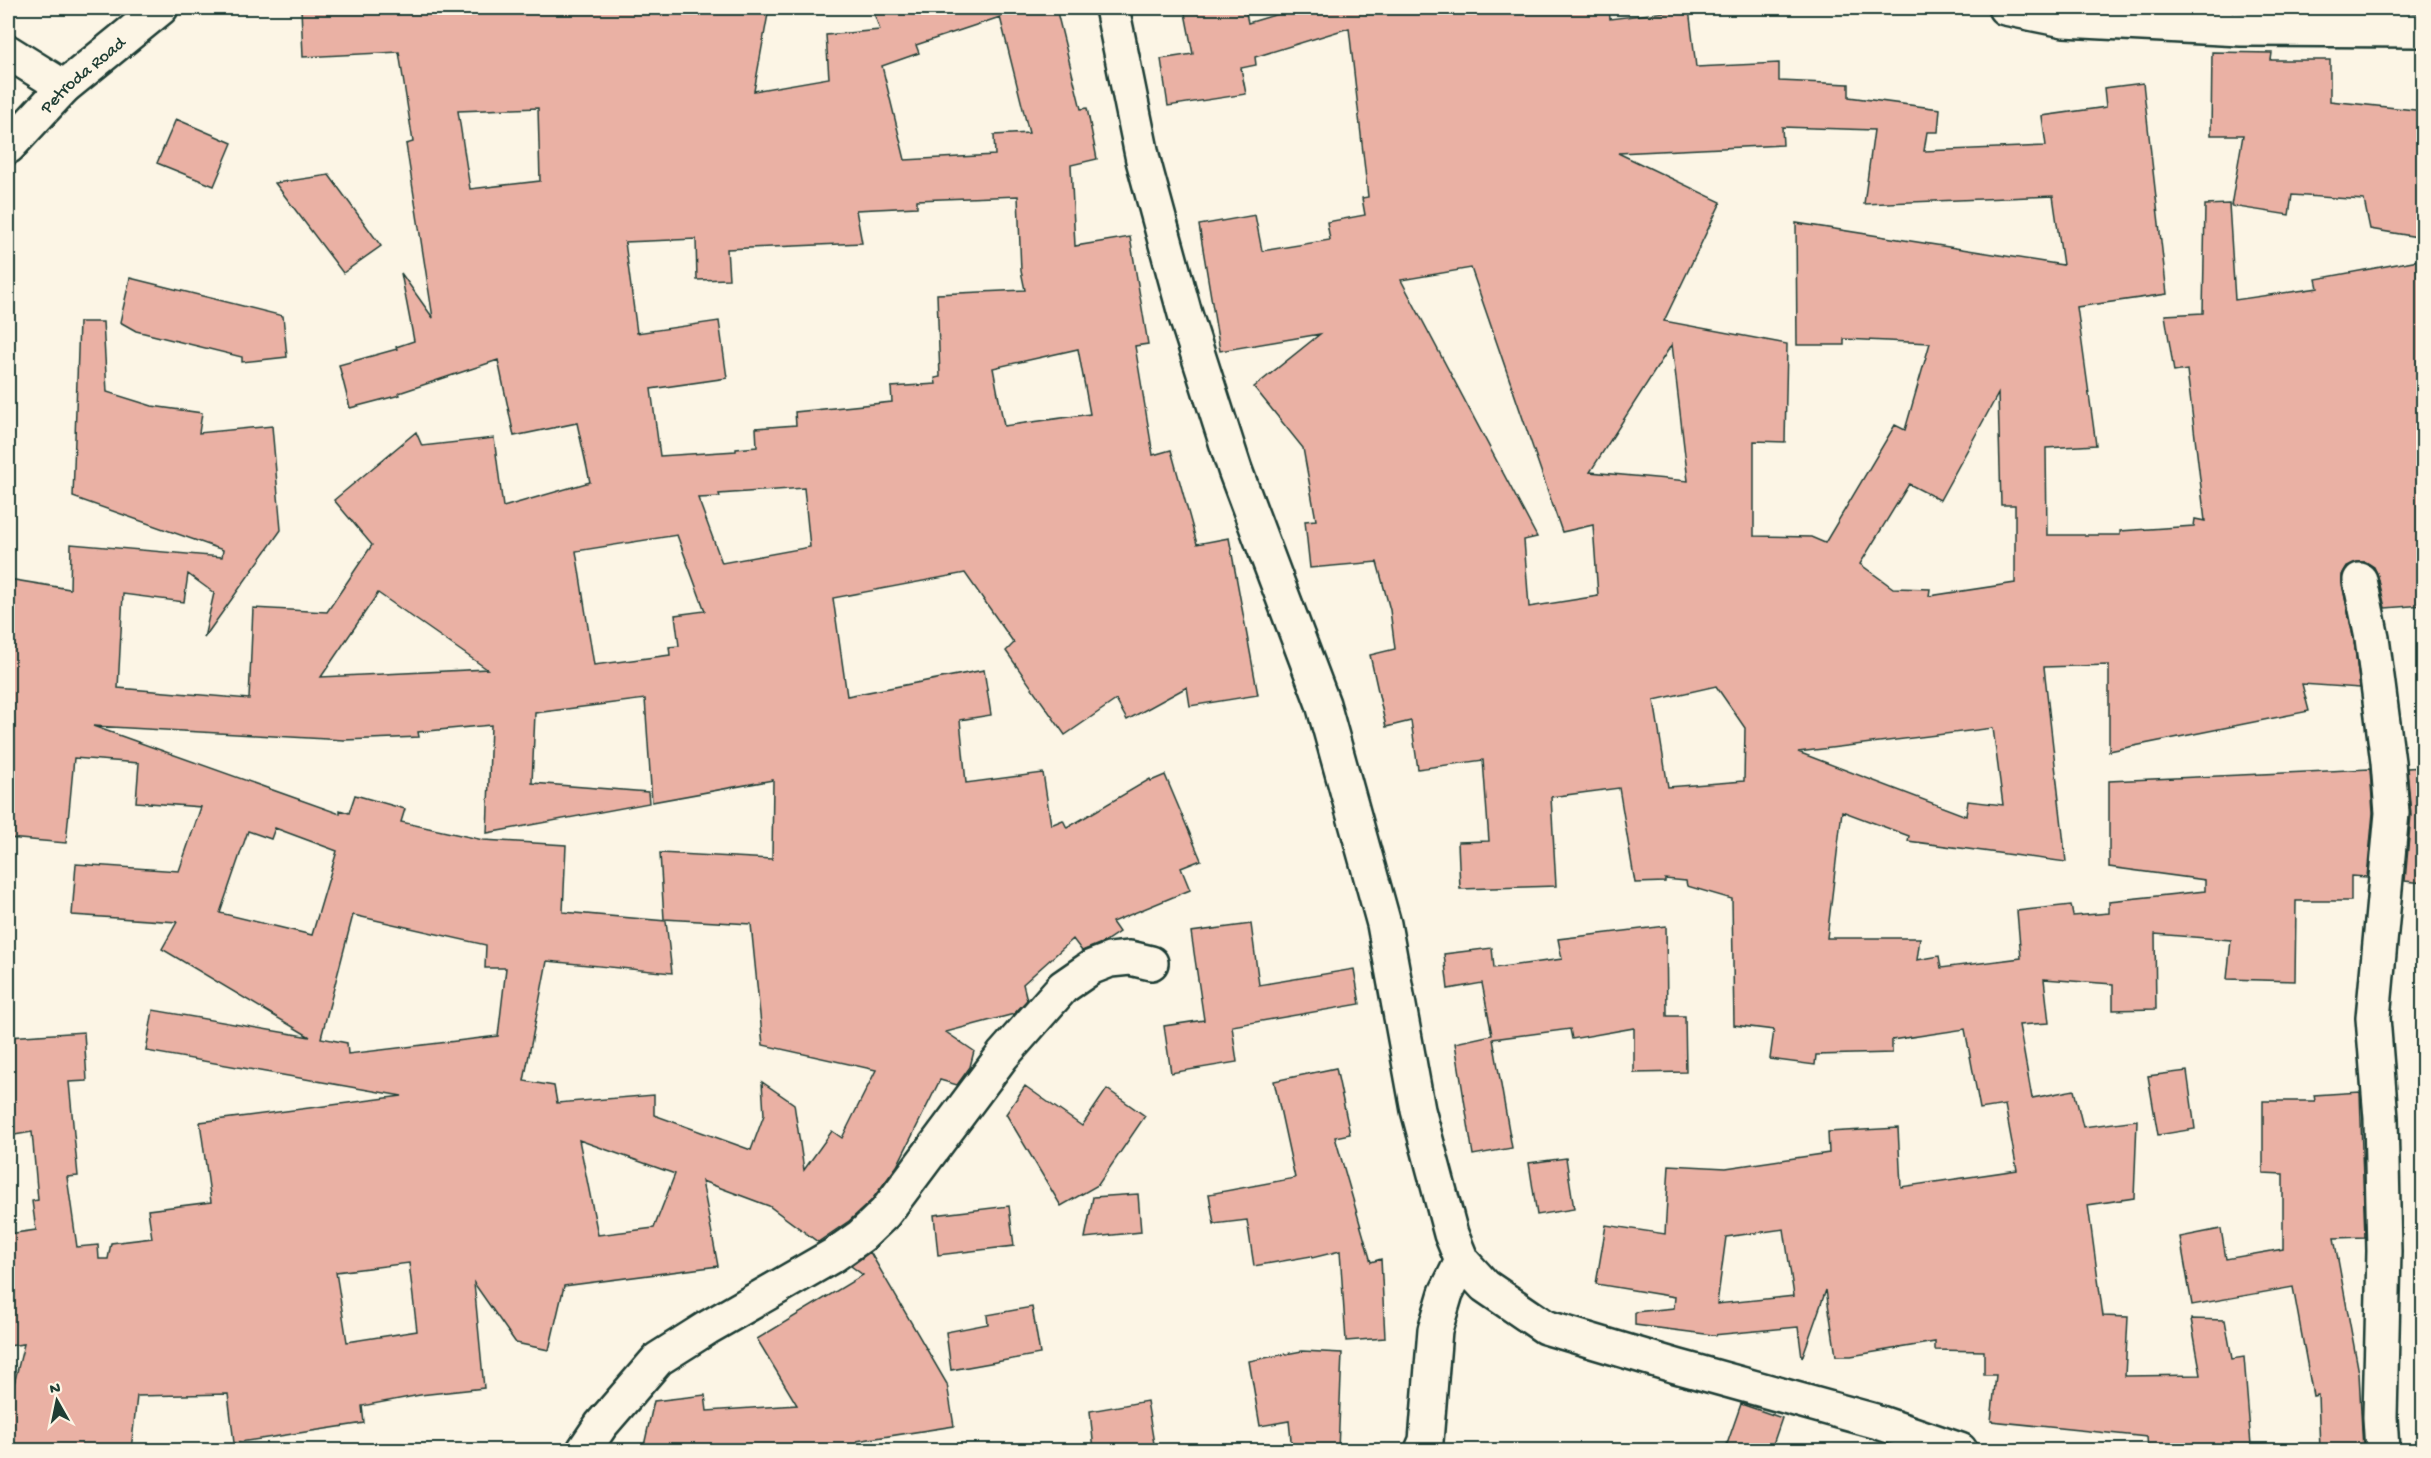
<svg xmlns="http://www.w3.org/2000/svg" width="2431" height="1458" font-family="'Gochi Hand',sans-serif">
	<rect width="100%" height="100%" fill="#fcf5e5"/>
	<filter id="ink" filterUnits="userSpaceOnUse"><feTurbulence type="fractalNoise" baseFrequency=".0167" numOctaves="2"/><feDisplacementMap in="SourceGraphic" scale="12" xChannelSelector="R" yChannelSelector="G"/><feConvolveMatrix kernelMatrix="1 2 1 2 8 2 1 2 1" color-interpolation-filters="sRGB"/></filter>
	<g filter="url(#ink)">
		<path fill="#eab1a4" stroke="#1f3d34" stroke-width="1.5" fill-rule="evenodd" d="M301 8H727L768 14 754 91 829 78 826 35 880 30 872 8H1056L1081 109 1087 108 1097 159 1071 165 1075 246 1130 237 1148 344 1135 346 1153 455 1171 450 1197 544 1229 538 1258 695 1190 706 1187 687 1127 720 1116 700 1065 735 1006 651 1014 643 965 573 833 598 847 696 984 670 991 715 960 720 966 783 1043 773 1051 825 1063 820 1067 828 1150 779 1151 781 1165 775 1201 860 1181 868 1190 890 1112 922 1119 932 1104 942 1082 951 1073 939 1023 984 1027 1000 1014 1014 946 1032 974 1051 970 1067 957 1085 940 1080 897 1166 871 1201 849 1221 818 1242 769 1206 702 1181 718 1266 564 1286 549 1350 516 1343 474 1283 484 1388 420 1395 362 1406 364 1423 234 1443 228 1394 137 1396 131 1450H8V1408L24 1344 8 1346V1234L36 1230 32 1201 38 1200 32 1132 8 1136V1037L84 1032 87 1081 69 1082 78 1176 67 1177 77 1247 98 1245 99 1259H108L111 1243 152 1238 148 1210 211 1202 200 1122 402 1096 146 1051 153 1010 310 1037 162 949 177 922 72 915 76 864 179 871 201 807 136 802 139 763 74 758 66 843 8 838V579L70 589 71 544 222 557 223 550 73 497 79 322H103L107 392 152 406 202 413 199 433 272 426 281 530 204 638 214 593 188 574 184 602 123 594 118 688 249 699 253 608 327 612 372 545 334 500 416 432 422 446 494 438 503 507 590 482 577 423 514 436 498 360 399 393 400 395 350 408 339 365 397 349 396 347 414 341 401 273 433 318 406 144 413 142 399 52 303 57ZM1000 17 1029 133 994 135 995 155 905 160 882 66 919 53 916 45ZM538 108 540 181 470 189 458 111ZM1018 196 1021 271 1025 290 937 294 940 377 935 378 936 384 891 387 892 402 795 412 796 425 756 428 757 447 736 449V451L660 456 651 389 727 378 719 321 637 333 625 242 696 239 697 280 729 279 727 249 862 243 856 210 917 207V200ZM1078 349 1090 414 1004 426 993 368ZM804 488 810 547 722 563 698 498 720 497 719 494ZM677 535 705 611 675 615 679 646 669 647 670 655 594 665 576 551ZM378 593 487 669 321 677ZM645 699 652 802 773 780 772 859 660 853 664 919 751 924 763 1045 876 1070 842 1138 832 1131 804 1170 794 1104 762 1082 764 1115 751 1150 654 1115V1095L557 1103 554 1086 524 1081 547 961 672 973 666 921 563 912 566 845 483 840 401 822 405 809 355 795 349 813 340 810V814L93 726 344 740 419 737 418 732 491 725 487 833 649 803 648 792 532 783 535 713ZM275 828 337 851 312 935 220 913 248 831 271 839ZM353 915 486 945 485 968H506L498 1036 348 1054 347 1043 321 1038ZM579 1140 675 1174 654 1228 598 1235ZM409 1263 417 1331 347 1342 336 1272Z
			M1184 8H1245L1248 23 1298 8H1609L1610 19 1689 9 1696 67 1779 63V81L1849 84V97L1940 109 1938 132H1927L1924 151 2046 146 2042 116 2106 107 2104 88 2143 83 2167 294 2077 307 2096 445 2046 448 2047 535H2120V531L2194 526 2195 519 2205 521 2187 370 2174 372 2165 315 2203 313 2205 205 2229 204 2235 300 2318 288 2316 279 2424 259V605L2385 608 2378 576 2374 567 2366 562H2357L2347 566 2342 575V584L2354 641 2360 688 2302 684 2309 711 2109 751V665L2044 667 2066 862 1908 841 1909 836 1842 811 1827 938H1920L1917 960 1939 956 1941 968 2021 958 2017 911 2071 905 2073 916 2109 913V901L2205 891V880L2109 867V781L2370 769 2373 813 2367 877 2351 876V901H2296L2295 981 2227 979 2231 940 2155 934 2156 1009 2113 1010V984L2044 979 2049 1023 2019 1025 2032 1098 2074 1090 2083 1127 2137 1120 2134 1198 2088 1205 2103 1316 2128 1317 2125 1376 2201 1375 2191 1319 2225 1320 2232 1359 2244 1357 2251 1445 2201 1450H2148L2147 1437 1991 1421 1996 1375H1984V1351L1935 1350V1342L1851 1356H1836L1826 1290 1802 1358 1798 1327 1713 1335 1635 1325V1312L1674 1308 1675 1297 1596 1284 1606 1225 1665 1234 1669 1165 1726 1168 1829 1153 1828 1132 1898 1128 1901 1187 2017 1170 2005 1105 1980 1109 1965 1029 1892 1040V1053L1816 1055 1815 1065 1770 1059 1774 1030 1734 1025 1732 899 1687 886 1686 881 1665 879V882L1635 883 1619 788 1551 797 1556 886 1460 889 1458 842 1489 841 1483 760 1418 769 1411 721 1386 727 1370 655 1395 649 1390 610 1377 562 1310 568 1305 521 1316 520 1303 448 1254 387 1320 334 1220 351 1199 225 1255 215 1262 251 1330 240 1327 222 1365 215 1362 198 1368 197 1349 28 1255 57 1256 65 1241 68 1246 94 1168 106 1161 59 1193 54ZM1782 127 1874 130 1864 204 2053 196 2063 265 1796 223 1797 345H1844V339L1930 343 1905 430 1895 425 1825 543 1811 537 1754 536V441L1785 442 1787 344 1664 321 1721 202 1618 153 1783 145ZM1471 268 1562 532 1593 525 1598 596 1529 607 1524 540 1537 537 1401 280ZM1672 344 1688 481 1590 472ZM1998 394 2001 505H2015V583L1929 596 1930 589 1893 588 1860 564 1909 484 1940 500ZM1716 686 1745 728 1744 781 1668 787 1654 700ZM1993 728 2003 805 1968 801 1966 816 1798 752ZM1784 1229 1794 1296 1717 1304 1726 1237Z
			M2212 52 2272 53 2271 60H2330V101L2424 111V238L2370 229 2364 200 2292 195 2289 215 2231 206 2243 135H2211Z
			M176 119 232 143 214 186 157 163Z
			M329 175 381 246 343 273 275 183Z
			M130 278 283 316 287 357 242 362V357L136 331 120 322Z
			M2424 767V883L2405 881 2411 815 2407 768Z
			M1251 924 1259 985 1354 969 1360 1004 1232 1026 1237 1062 1171 1073 1164 1026 1204 1020 1191 932Z
			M1666 926 1667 1016H1685L1686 1072 1634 1073V1028L1572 1039 1570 1029 1493 1039 1512 1148 1473 1155 1455 1043 1492 1035 1482 983 1448 989 1444 954 1492 948 1494 968 1562 959 1558 939Z
			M1336 1068 1350 1134 1335 1137 1371 1262 1381 1259 1385 1338 1346 1341 1340 1251 1312 1258 1311 1256 1254 1266 1247 1220 1214 1224 1209 1194 1295 1178 1274 1081Z
			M2187 1071 2195 1129 2158 1135 2148 1076Z
			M1025 1086 1082 1126 1107 1089 1145 1116 1098 1185 1061 1206 1006 1114Z
			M2360 1092 2365 1237 2334 1238 2359 1373 2363 1450H2320L2318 1395 2313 1396 2293 1287 2192 1305 2180 1237 2221 1229 2226 1259 2283 1249V1174L2263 1173V1101H2315L2314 1095Z
			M1566 1158 1574 1209 1537 1215 1529 1163Z
			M1138 1194 1141 1232 1085 1238 1093 1197Z
			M1009 1206 1014 1246 938 1255 934 1215Z
			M870 1252 947 1384 954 1426 857 1441 858 1449 643 1450 654 1401 705 1395 707 1411 797 1405 757 1339 863 1275 851 1266Z
			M1032 1307 1040 1354 951 1370 946 1332 988 1324 987 1315Z
			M1302 1351 1342 1353 1338 1450H1292L1289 1421 1260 1426 1249 1361Z
			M1147 1401 1155 1450H1094L1090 1411Z
			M1741 1404 1782 1418 1771 1450H1725Z"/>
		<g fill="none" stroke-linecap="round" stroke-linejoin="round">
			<g stroke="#1f3d34" stroke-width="38">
				<g id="minor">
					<path d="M1112 8 1143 160 1185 314 1235 470 1323 704 1384 924 1418 1110 1451 1234 1462 1261 1485 1286 1545 1327 1676 1366 1875 1421 1960 1450"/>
					<path d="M2005 8 2064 20 2241 29 2424 30"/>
					<path d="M8 52 64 87"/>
					<path id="s1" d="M8 147 64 87 161 8"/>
					<path d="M2360 580 2372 638 2388 762 2392 813 2373 1018 2381 1118 2384 1251 2380 1417 2382 1450"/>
					<path d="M584 1450 601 1425 658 1359 707 1328 834 1255 861 1236 885 1213 1003 1055 1063 987 1092 967 1110 960 1130 958 1151 963"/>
					<path d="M1422 1450 1426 1441 1435 1330 1446 1293 1462 1261"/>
				</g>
			</g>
			<use href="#minor" stroke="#fcf5e5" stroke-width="33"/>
		</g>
	</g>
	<g text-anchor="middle" stroke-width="4.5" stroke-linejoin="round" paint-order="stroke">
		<g font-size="18" fill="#1f3d34" stroke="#fcf5e5">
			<text dy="6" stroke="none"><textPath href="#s1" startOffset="104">Petroda Road</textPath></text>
		</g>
	</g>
	<rect width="2431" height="1458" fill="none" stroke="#fcf5e5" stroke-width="30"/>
	<rect x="15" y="15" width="2401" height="1428" fill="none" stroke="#1f3d34" stroke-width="2" filter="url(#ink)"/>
	<g transform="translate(57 1401) rotate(351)" stroke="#fcf5e5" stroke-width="4.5" paint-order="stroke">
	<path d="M0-4.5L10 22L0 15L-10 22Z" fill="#1f3d34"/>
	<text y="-9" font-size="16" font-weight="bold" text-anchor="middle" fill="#1f3d34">N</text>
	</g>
</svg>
